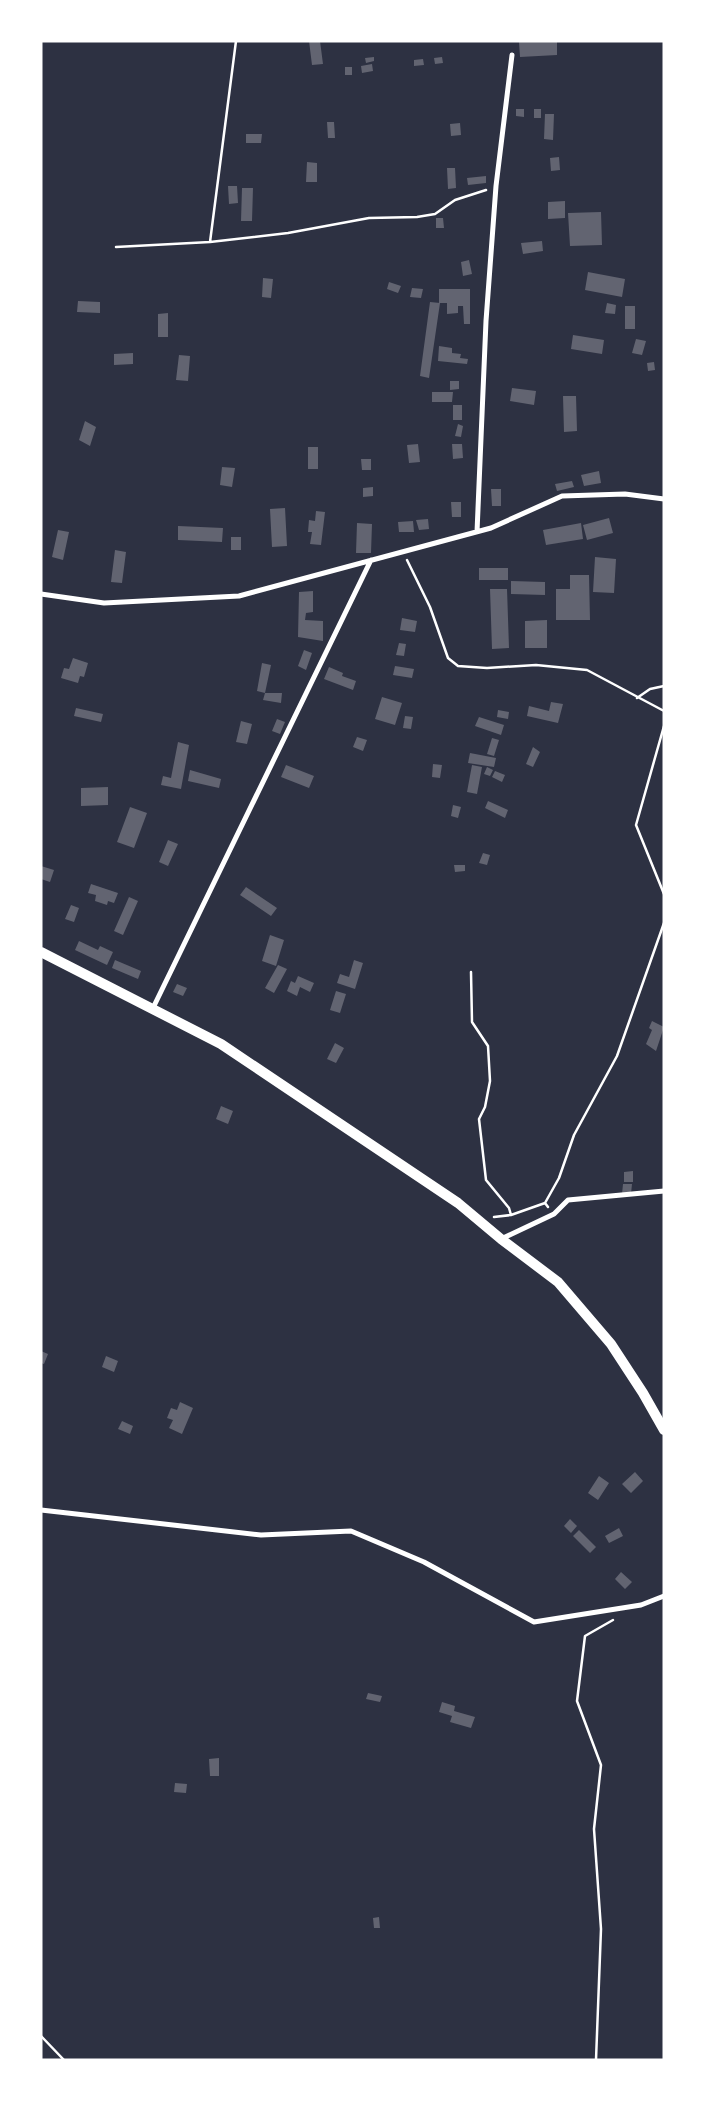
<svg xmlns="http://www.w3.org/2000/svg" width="705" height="2101" font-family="Roboto,sans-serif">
	<rect width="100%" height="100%" fill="#2d3142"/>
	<path fill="#626471" d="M309 41H320L323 64 312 65Z
		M557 41V55L520 57 519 42Z
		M374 57V61L366 63 365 58Z
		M442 57 443 63 435 64 434 58Z
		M423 59 424 65 414 66V60Z
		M372 64 373 71 362 73 361 66Z
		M345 67H352V75H345Z
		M516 109H524V117L516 116Z
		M534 109H541V118H534Z
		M545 114H554L553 140 544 139Z
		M327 122H334L335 138H328Z
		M460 123 461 135 451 136 450 124Z
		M246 134H262L261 143H246Z
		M559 157 560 170 551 171 550 158Z
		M307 162 317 163V182H306Z
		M447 168H455L456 188 448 189Z
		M486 176V183L468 185 467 178Z
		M228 186H237L238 203 229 204Z
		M242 188H253L252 221H241Z
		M565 201V218L548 219V202Z
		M601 212 602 245 570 246 568 213Z
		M436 218H443L444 228H436Z
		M542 241 543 251 523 254 521 243Z
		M469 260 472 274 463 276 461 262Z
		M588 272 625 279 622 297 585 290Z
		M263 278 273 279 271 298 262 297Z
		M389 282 401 286 398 293 387 289Z
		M412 288 423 289 421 298 410 297Z
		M439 289H470V324H464L463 306H458V313L447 314V303H439Z
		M78 301 100 302V313L77 312Z
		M430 302 440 303 429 378 420 376Z
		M607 303 616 305 615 314 605 313Z
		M625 306H635V329H625Z
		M168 313V337H158V314Z
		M573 335 604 340 602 354 571 349Z
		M636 339 646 341 642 355 632 353Z
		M439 346 452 348V353L461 354 460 358 468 359 467 364 438 361Z
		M133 353V364L114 365V354Z
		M179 355 190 356 188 381 176 380Z
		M654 362 655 370 648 371 647 363Z
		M450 381H459V389L450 390Z
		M512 388 536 391 534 405 510 401Z
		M432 392H453L452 402H432Z
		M563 396H576L577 431 564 432Z
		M453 405H462V420H453Z
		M85 421 96 427 90 446 79 440Z
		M458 424 463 426 461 437 455 436Z
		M418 444 420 462 409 463 407 445Z
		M452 444H462L463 458 453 459Z
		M308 447H318V469H308Z
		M361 459H371V470H362Z
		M222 467 235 468 232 487 220 485Z
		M599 471 601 483 584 486 581 475Z
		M572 481 574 487 557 491 555 484Z
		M373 487V496L363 497V488Z
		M491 489H501V506H492Z
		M451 502H461V517H452Z
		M285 508 287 546 272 547 270 509Z
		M316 511 325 512 321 545 310 544 312 532H308L309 520 315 521Z
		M609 518 613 533 587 540 583 525Z
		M428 519 429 529 419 530 416 520Z
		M413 521 414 532H399L398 522Z
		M357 523 372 524 371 553H356Z
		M581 523 583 539 546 545 543 530Z
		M178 526 223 528 222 542 178 540Z
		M58 530 69 532 63 560 52 557Z
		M231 537H241V550H231Z
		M115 550 126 552 122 583 111 582Z
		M595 557 616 559 614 593 593 592Z
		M479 568H508V580H479Z
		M570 575H589L590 620H556V589H570Z
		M511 581 545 582V595L511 594Z
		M490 589H507L509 648 492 649Z
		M313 591V612L306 613 305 620 323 621V641L298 637 299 592Z
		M402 618 417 621 415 632 400 630Z
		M547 620V648H525V621Z
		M399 643 406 644 404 656 396 655Z
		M304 650 312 653 306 670 298 666Z
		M73 658 88 663 84 677 80 676 78 683 61 678 64 668 69 669Z
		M262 663 271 665 265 693 257 691Z
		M395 666 414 669 412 678 393 675Z
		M329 667 343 673 342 676 356 681 353 690 324 679Z
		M265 693H282L281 703 263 700Z
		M382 697 402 703 395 725 375 719Z
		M551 702 563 704 558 723 527 716 529 706 549 711Z
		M76 708 103 714 101 722 74 716Z
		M498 710 509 712 508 719 497 717Z
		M405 716 413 717 411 729 403 728Z
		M479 717 504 725 501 735 475 726Z
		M277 719 285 722 280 734 272 731Z
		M241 721 252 724 247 744 236 742Z
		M357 737 367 740 363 751 353 747Z
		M492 738 499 740 494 756 487 754Z
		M178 742 189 745 181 789 161 785 163 776 171 778Z
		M533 747 540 752 533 767 526 764Z
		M470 753 496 758 494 767 468 763Z
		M433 764 442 765 440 778 432 777Z
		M286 765 314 776 309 788 281 777Z
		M472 765 482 767 477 794 467 792Z
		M487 767 493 770 490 776 484 774Z
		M190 770 221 779 219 788 188 781Z
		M495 771 505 775 502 782 492 777Z
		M108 787V805L81 806V788Z
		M488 801 508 810 505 818 485 808Z
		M453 805 461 807 458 818 451 816Z
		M130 807 147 813 134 848 117 842Z
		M168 840 178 844 168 866 159 862Z
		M483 853 490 855 487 865 479 863Z
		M454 865H465V871L455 872Z
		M41 866 54 870 50 882 41 879Z
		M91 884 118 893 114 903 108 901 107 905 95 901 96 895 88 893Z
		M246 887 277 908 271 916 240 895Z
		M129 897 138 901 123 935 114 931Z
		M71 905 79 908 74 922 65 919Z
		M270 935 284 940 276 966 262 961Z
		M79 941 98 950 100 946 113 952 107 965 75 950Z
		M115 960 141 971 138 979 112 968Z
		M354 960 363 963 355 989 337 983 340 974 349 977Z
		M278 965 287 969 274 993 265 988Z
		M298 976 314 983 310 992 300 987 297 996 287 991 291 981 295 983Z
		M177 984 187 988 183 996 173 992Z
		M336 991 346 994 340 1013 330 1010Z
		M652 1021 664 1027 656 1051 646 1044 652 1030 649 1028Z
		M335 1043 344 1048 336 1063 327 1059Z
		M221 1106 233 1111 228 1124 216 1119Z
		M633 1171V1182H624V1172Z
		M623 1184H632L631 1194H622Z
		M41 1351 48 1354 44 1364 41 1363Z
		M106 1356 118 1361 114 1372 102 1367Z
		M180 1402 193 1408 182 1434 169 1428 173 1420 167 1418 171 1408 177 1410Z
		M122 1421 133 1426 130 1434 118 1429Z
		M635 1472 643 1481 631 1493 622 1484Z
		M599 1476 609 1483 598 1500 588 1493Z
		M570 1519 577 1526 571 1533 564 1526Z
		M619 1528 623 1536 609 1543 605 1536Z
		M579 1530 596 1547 590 1553 573 1536Z
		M621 1572 632 1582 625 1589 615 1579Z
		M368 1693 382 1696 380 1702 366 1699Z
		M442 1702 455 1706 454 1711 475 1717 471 1728 450 1722 452 1716 439 1712Z
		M219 1758V1776H210L209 1759Z
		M175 1783 187 1784 186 1793 174 1792Z
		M379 1917 380 1928H374L373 1918Z"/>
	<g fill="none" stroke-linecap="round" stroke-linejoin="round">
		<path stroke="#fff" stroke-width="2.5" d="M210 242 236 41
			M116 247 210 242 288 233 369 218 417 217 435 214 455 200 486 190
			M407 560 430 607 448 658 458 666 487 668 536 665 587 670 664 711
			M637 698 650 689 664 686
			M664 726 636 825 664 894
			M471 972 472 1022 488 1046 490 1081 485 1107 479 1119 486 1180 509 1208 511 1215
			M548 1207 545 1203 559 1178 574 1135 617 1056 664 923
			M494 1217 511 1215 545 1203
			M41 2036 64 2060
			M596 2060 601 1929 594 1829 601 1765 577 1701 585 1636 613 1620"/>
		<path stroke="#fff" stroke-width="5" d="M477 532 486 321 496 186 512 55
			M41 594 104 603 239 596 491 528 562 496 625 494 664 499
			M153 1008 371 560
			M501 1239 554 1214 568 1200 664 1191
			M41 1510 261 1535 351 1531 424 1562 534 1622 641 1605 664 1596"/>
		<path stroke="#fff" stroke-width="10" d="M41 952 221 1044 458 1203 501 1239 558 1282 611 1344 643 1393 664 1430"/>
	</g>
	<rect width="705" height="2101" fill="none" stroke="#ffffff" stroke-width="85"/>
</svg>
